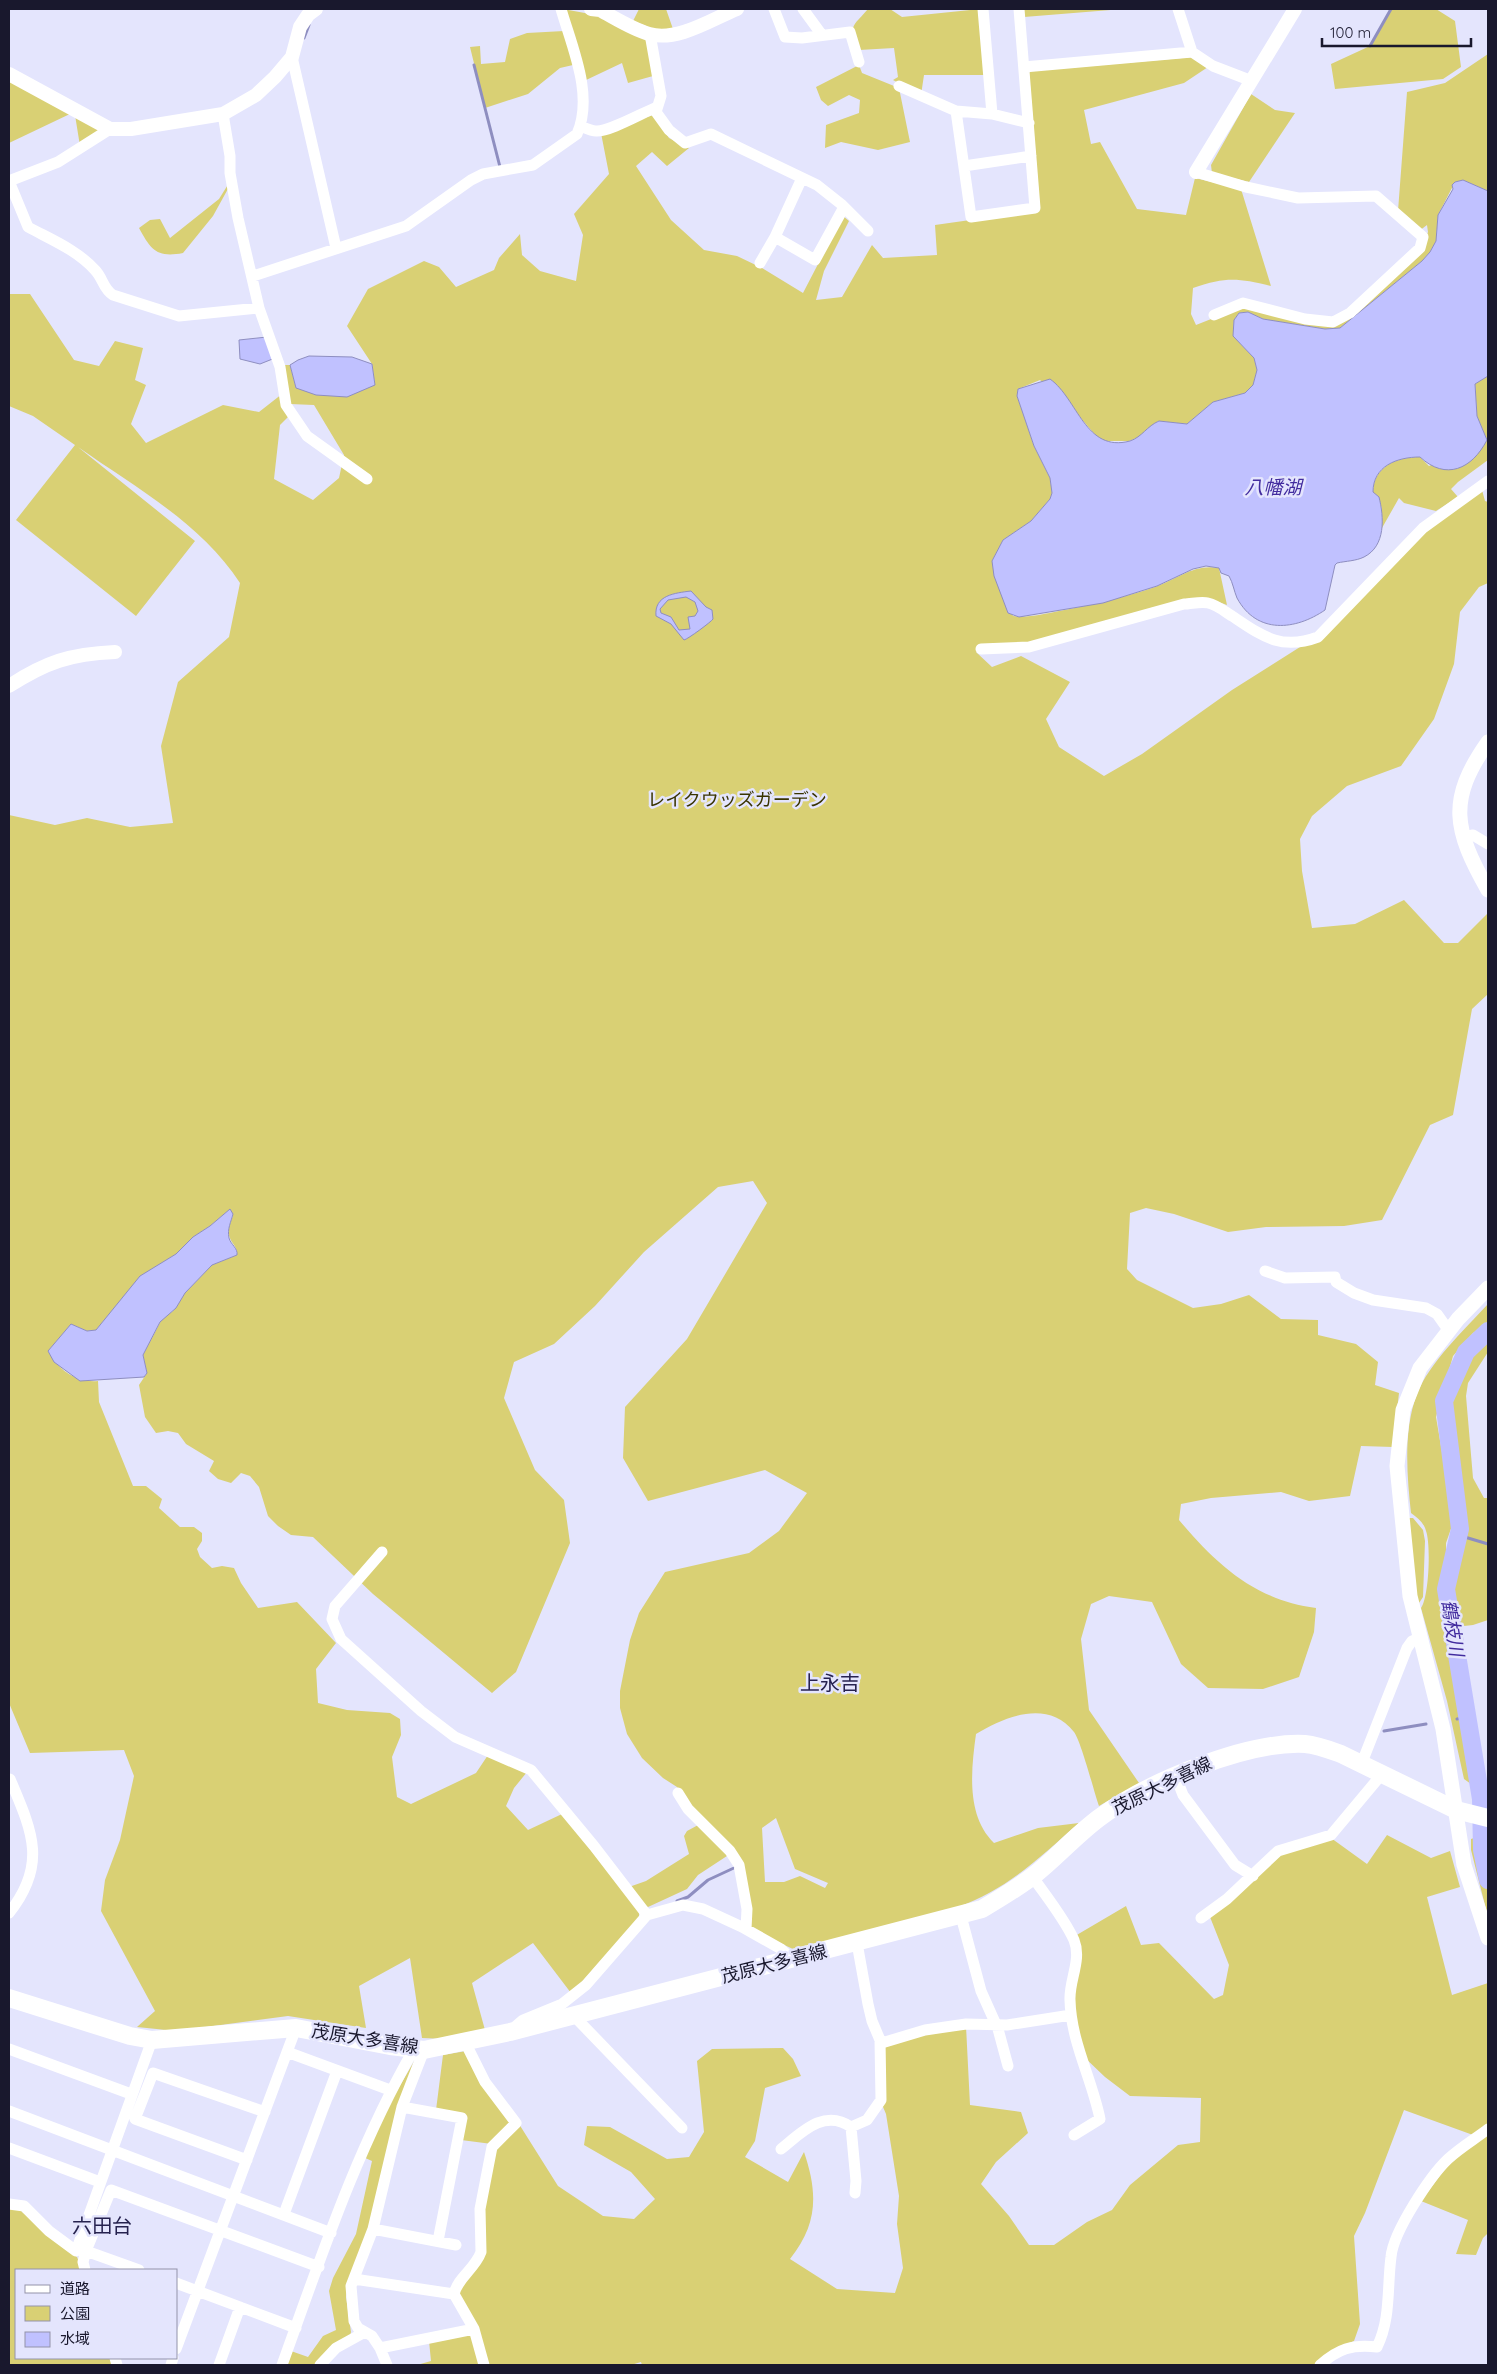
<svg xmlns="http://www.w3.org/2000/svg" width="1497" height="2374" font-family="Quicksand,'Noto Sans JP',sans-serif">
	<rect width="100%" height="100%" fill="#e4e5fd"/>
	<path fill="#d9d074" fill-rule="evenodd" d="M563 9 601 16 646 34 653 76 628 83 622 63 584 81Z
		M639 9H666L673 29H654L633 21Z
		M868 9H890L902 17 980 9 985 75H924L921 95 893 80 898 77 894 48 859 50C849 23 851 29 868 9Z
		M1024 9H1123L1024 17Z
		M1391 9H1436L1455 21 1461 67 1443 79 1335 89 1331 64 1370 46Z
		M564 31 573 65 560 68 528 94 485 108 470 47 480 46 481 64 505 62 510 39 527 33Z
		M1488 54V191L1463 180 1455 182 1438 215 1436 241 1430 252 1422 261 1340 328 1325 329 1263 319 1248 312 1239 313 1234 320 1233 336 1254 358 1257 370 1253 385 1245 393 1213 402 1187 424 1158 421 1139 437 1129 441H1103L1096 436 1074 410 1040 380 1018 389 1017 396 1034 446 1050 478 1052 493 1050 499 1031 521 1003 540 992 561 1013 616C1028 618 1044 614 1059 611 1091 605 1123 598 1155 587 1178 579 1193 564 1219 568L1227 605 1207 598 1024 645 976 652 992 667 1021 656 1070 682 1046 719 1059 747 1104 776 1142 754 1232 690 1300 647 1435 524 1482 490 1485 501 1488 502V583L1479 587 1460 612 1454 664 1434 719 1401 766 1347 786 1312 816 1300 839 1302 871 1312 928 1355 924 1404 900 1444 943H1458L1488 913V994L1472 1009 1453 1115 1430 1125 1382 1220 1344 1226 1266 1227 1228 1232 1174 1214 1146 1208 1130 1213 1127 1269 1137 1280 1193 1308 1221 1304 1249 1295 1281 1319 1318 1320V1335L1356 1344 1378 1362 1375 1385 1399 1393 1393 1447 1361 1446 1350 1496 1309 1501 1281 1492 1211 1498 1181 1504 1179 1520C1217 1565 1255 1600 1316 1608L1314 1632 1299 1677 1263 1689 1208 1688 1181 1664 1152 1602 1109 1596 1091 1604 1081 1639 1089 1710 1139 1783 1099 1806C1094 1792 1081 1741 1074 1732 1048 1699 1006 1716 976 1734 971 1770 966 1816 994 1843L1038 1828 1079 1823C1040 1857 1008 1889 958 1907L795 1950 748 1928 741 1865 699 1819 677 1787 663 1778 642 1758 627 1734 620 1708V1691L630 1640 639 1613 665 1572 749 1553 779 1531 807 1493 765 1470 648 1501 623 1458 625 1407 687 1339 767 1203 753 1181 718 1187 644 1252 595 1306 554 1344 514 1362 504 1398 535 1470 564 1500 570 1543 516 1672 492 1693 373 1594 313 1537 291 1535 278 1526 268 1516 259 1487 250 1476 241 1473 231 1483 218 1479 209 1471 214 1461 186 1444 178 1433 168 1431 156 1433 145 1417 139 1385 147 1373 143 1355 162 1319 173 1311 185 1293 212 1265 237 1255C238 1241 221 1242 233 1216L230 1209 210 1226 193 1237 176 1254 140 1277 96 1330 87 1331 71 1324 48 1351C58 1370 77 1383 98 1381L99 1402 133 1486H146L162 1499 159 1508 180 1527H194L202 1533V1541L197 1549 200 1557 212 1568 222 1566 234 1568 241 1583 258 1608 297 1602 336 1643 316 1669 318 1703 347 1710 390 1713 400 1719 401 1735 392 1757 397 1797 411 1804 476 1773 488 1755 527 1772 514 1788 506 1806 528 1830 562 1814 639 1910V1919C615 1942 596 1969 571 1993L533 1943 472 1983 485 2030 446 2039 422 2038 410 1958 359 1986 366 2028 288 2016 176 2031 137 2027 155 2011 101 1911 105 1880 120 1840 134 1776 124 1750 30 1753 9 1703V815L55 825 87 818 130 827 173 823 161 746 178 682 229 637 240 583C201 523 136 488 78 447L195 541 136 616 16 520 75 445 33 416 9 406 10 294H30L74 360 99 366 115 341 143 348 135 380 146 385 131 424 146 443 223 405 259 412 282 394 288 417 280 425 274 479 313 500 339 478 344 455 314 405 290 404 282 365H290L296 388 375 385 372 364 347 326 368 289 424 261 439 267 456 287 494 270 499 258 520 234 522 255 540 271 576 281 583 235 574 214 609 174 601 133 653 115 669 138 689 148 667 166 652 152 636 166 671 220 704 250 737 256 762 268 803 293 843 216 849 221 824 271 816 300 842 297 872 245 883 258 937 255 935 225 1040 210 1029 73 1031 71 1194 57 1208 67 1184 83 1084 110 1091 144 1100 142 1137 209 1186 215 1195 178 1241 189 1271 286C1237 278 1226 277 1193 288L1191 314 1196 325 1244 306 1332 325 1421 252 1428 232 1427 225 1419 231 1398 211 1407 92 1445 83ZM776 1818 795 1869 828 1883 825 1888 800 1876 784 1882H765L762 1828Z
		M859 65 862 73 899 88 910 142 878 150 841 142 825 148 826 125 859 113 860 100 849 95 828 106 821 100 816 87Z
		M9 77 72 113 9 143Z
		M1251 94 1275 110 1295 113 1249 182 1212 173 1211 165Z
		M75 115 100 126 101 134 80 146Z
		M229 183V187L213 216 183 253C157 258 151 250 139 228L150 220 160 219 170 238 219 199Z
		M1488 376V460L1458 482 1451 489 1458 497 1436 511 1404 503 1399 498 1382 528C1382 515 1384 501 1373 492 1374 466 1397 457 1420 457L1429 466 1487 440 1477 416 1475 384Z
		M1488 1304V1321L1484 1326 1473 1333 1453 1356 1436 1417 1444 1464 1449 1471 1454 1520 1446 1543V1567L1438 1592 1443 1596 1454 1666 1456 1668 1464 1717H1458V1720H1465L1478 1789 1464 1779 1447 1701 1421 1608C1429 1597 1431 1544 1426 1531 1424 1523 1418 1518 1411 1513 1407 1476 1403 1430 1417 1394 1429 1363 1465 1329 1488 1304Z
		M1488 1333V1352L1468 1383 1466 1396 1473 1478 1484 1498H1488V1620L1473 1625 1455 1627C1453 1615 1449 1602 1449 1590 1449 1563 1462 1537 1463 1510 1463 1496 1456 1480 1454 1465 1442 1404 1443 1379 1488 1333Z
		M1407 1518H1413L1423 1530 1425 1541 1423 1597 1417 1606Z
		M700 1824 730 1854 698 1875 687 1889 648 1907 643 1905 629 1887 646 1881 689 1854 684 1836 687 1831Z
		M1387 1835 1431 1858 1450 1851 1460 1887 1427 1897 1452 1995 1488 1983V2125L1473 2135 1404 2110 1365 2213 1354 2236 1360 2324 1354 2341 1339 2347 1315 2365H642L641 2362 631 2365H489L460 2303V2284L483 2256 482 2213 495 2149 519 2124 558 2186 603 2216 634 2219 655 2199 631 2172 584 2145 587 2126 610 2127 667 2159 689 2157 704 2132 697 2061 712 2049 783 2048 793 2059 801 2076 765 2088 755 2141 745 2157 788 2182 804 2152C818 2193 818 2224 790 2259L837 2289 895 2293 903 2268 897 2224 899 2196 886 2114 878 2095V2043L966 2026 970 2105 1021 2112 1028 2133 996 2162 981 2184 1009 2216 1029 2245H1054L1087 2222 1112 2210 1130 2185 1178 2145 1200 2142 1201 2098 1130 2096 1105 2077 1083 2056 1072 2001 1075 1936 1126 1906 1141 1945 1159 1943 1214 1999 1223 1995 1229 1965 1210 1917 1279 1854 1331 1838 1367 1864Z
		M1477 1837 1488 1888V1917L1471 1850V1839Z
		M466 2051 511 2121 492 2144 461 2140 465 2117 436 2110 443 2055Z
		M416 2058 370 2227 348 2282 346 2297 351 2332 350 2336 316 2365H286L291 2351 308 2357 323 2336 336 2330 329 2291 333 2278 356 2234 372 2161 363 2157 369 2139Z
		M1488 2132V2233L1483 2238 1476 2255 1456 2254 1468 2220 1421 2201 1451 2161Z
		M9 2206H15L77 2257 82 2270H16V2358H112L114 2365H9Z
		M469 2333 474 2336 482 2365H417L431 2361 429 2341Z"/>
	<path fill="#c0c1ff" stroke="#8e8ec0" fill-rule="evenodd" d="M1463 180 1488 191V376L1475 384 1477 416 1487 440C1472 469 1446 481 1420 457 1397 457 1373 466 1373 492L1379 497C1384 517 1386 546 1364 557 1356 561 1346 561 1337 563L1335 565 1325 610C1296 630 1257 635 1237 598 1234 591 1233 583 1229 576L1221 573 1219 568 1206 566 1193 569 1157 586 1103 603 1019 617 1008 613 994 576 992 561 1003 540 1031 521 1050 499 1052 493 1050 478 1034 446 1017 396 1018 389 1050 379C1078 399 1085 453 1130 441 1142 437 1147 426 1159 421L1187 424 1213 402 1245 393 1253 385 1257 370 1254 358 1233 336 1234 320 1239 313 1248 312 1263 319 1325 329 1340 328 1422 261 1430 252 1436 241 1438 215 1453 189 1452 185 1455 182Z
		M267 337 275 358 260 364 240 359 239 340Z
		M309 356 352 357 372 364 375 385 347 397 316 395 296 388 290 365 298 360Z
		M691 591 706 607 712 610 713 619C711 622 688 639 684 640L671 624 656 616C654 595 675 593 691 591ZM686 597 695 602 698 611 695 616 688 617 690 629 679 630 671 617 661 613 660 609 668 600Z
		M230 1209 233 1214C231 1222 227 1229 229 1238 231 1245 238 1248 237 1255L212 1265 185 1293 176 1308 160 1322 143 1355 147 1373 144 1377 80 1381 54 1362 48 1351 71 1324 87 1331 96 1330 140 1276 176 1254 193 1237 210 1226Z
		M1484 1834 1488 1835 1485 1848 1488 1888 1477 1837Z"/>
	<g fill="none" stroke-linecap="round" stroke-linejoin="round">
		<path stroke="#8e8ec0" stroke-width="3" d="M304 38 309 25
			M1370 46 1391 9
			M474 65 500 167
			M1458 1535 1488 1544
			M1457 1719 1468 1717
			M1384 1731 1426 1724
			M677 1901 688 1897 708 1880 736 1867"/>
		<path stroke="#c0c1ff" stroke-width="18" d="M1488 1331 1466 1352 1444 1401 1460 1529 1446 1589 1481 1799 1482 1850 1488 1880"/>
		<path stroke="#fff" stroke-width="11" d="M774 9 785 37 802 38 850 32 859 62
			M803 9 822 35
			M983 9 992 114
			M1178 9 1192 52
			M650 34 661 96 656 112 669 130 685 143 711 134 817 185 841 204 868 231
			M292 57 336 248
			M1024 67 1192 52 1213 66 1252 81
			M899 86 956 111 992 114 1029 123
			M956 111 971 217 1035 208 1019 9
			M223 114 230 156V173L238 218 259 308 280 367 286 405 307 436 367 479
			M580 126C585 128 591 131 596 131 609 132 642 113 657 107
			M964 166 1031 156
			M1196 172 1246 187 1298 198 1376 196 1423 237 1420 248 1350 313 1333 322 1305 319 1243 303 1214 315
			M802 178 775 237 815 260 844 207
			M9 181 28 227C52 240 77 250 95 270 103 278 103 289 113 295L179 316 259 308
			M9 181 58 162 110 129
			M760 263 775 237
			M253 276 406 226 471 180 483 174 533 165 577 134C594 95 572 47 561 9
			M981 649 1029 647 1184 604C1191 604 1201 601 1208 603 1217 605 1224 611 1232 616 1262 636 1281 651 1318 637L1423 528 1488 481
			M1463 837 1473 835 1488 844
			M1265 1271 1285 1278 1335 1277 1336 1282 1354 1293 1373 1300 1426 1308 1437 1314 1449 1331
			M382 1552 335 1606 332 1619 341 1639 421 1711 455 1737 531 1770 594 1846 647 1915
			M1361 1765 1407 1648 1412 1641 1419 1638
			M1176 1777 1183 1795 1235 1865 1253 1876
			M678 1793 688 1809 730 1851 739 1865 747 1909 746 1929
			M1032 1876C1046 1896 1064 1918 1074 1940 1082 1960 1069 1980 1070 2000 1071 2042 1092 2079 1100 2119L1074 2135
			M9 1913C48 1864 32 1831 10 1779
			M961 1916 981 1991 998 2029 1008 2066
			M1201 1918 1227 1899 1278 1851 1331 1835 1382 1774
			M574 2016 682 2128
			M516 2026 523 2020 562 2004 586 1985 647 1915 683 1905 703 1909 742 1927 781 1949 792 1959
			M880 2040 885 2042 925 2030 966 2024 1007 2025 1071 2015
			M465 2042 485 2082 516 2123 492 2147 480 2209 481 2252C475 2269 458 2277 454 2294L474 2329 484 2365
			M9 2049 131 2094
			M287 2052 390 2090
			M402 2107 462 2118 438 2241
			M9 2111 331 2233
			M851 2127 856 2181 855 2193
			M9 2148 100 2182
			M781 2149C801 2133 824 2108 851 2127L867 2120 881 2100 880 2040 872 2021 868 2004 857 1943
			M247 2160 135 2119 153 2073 265 2112
			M9 2204 24 2206 49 2231 76 2251 152 2040
			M284 2214 337 2071
			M373 2229 456 2245
			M86 2251 139 2270
			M85 2270 83 2262 86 2251 111 2190 319 2267
			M354 2279 454 2294
			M176 2283 296 2328
			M380 2348 474 2329
			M176 2349 296 2028
			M115 2358 117 2365
			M171 2365 173 2358
			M219 2365 240 2307
			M282 2365C321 2257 357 2148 414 2049
			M320 2365 336 2348 365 2332
			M387 2365 380 2348 372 2336 358 2328 354 2321 351 2286 373 2229 402 2107 424 2050
			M1320 2365C1338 2349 1352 2344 1377 2347 1391 2319 1387 2287 1391 2257 1393 2232 1430 2176 1448 2159 1461 2147 1475 2139 1488 2129"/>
		<path stroke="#fff" stroke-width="14" d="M591 9 600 10C615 18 632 29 649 34 678 42 712 19 737 9
			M9 74 110 129H131L223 114 256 95 275 77 292 57 300 27 308 15 316 9
			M1196 172 1295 9
			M9 686C46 662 70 654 115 652"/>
		<path stroke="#fff" stroke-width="15" d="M1488 742C1447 800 1454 830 1488 890
			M1488 1288 1458 1319 1420 1368 1403 1410 1397 1466 1410 1596 1443 1729 1464 1865 1488 1938"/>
		<path stroke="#fff" stroke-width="18" d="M9 1998 130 2036 152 2040 296 2028 390 2046 424 2050 510 2032 982 1909C999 1899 1017 1888 1033 1876 1056 1858 1075 1836 1099 1818 1146 1783 1246 1741 1305 1744 1317 1745 1330 1750 1341 1754L1456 1810 1488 1818"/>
	</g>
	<g text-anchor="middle" stroke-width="5" stroke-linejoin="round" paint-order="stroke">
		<g font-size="18" fill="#393400" stroke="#e4e5fd">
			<text x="737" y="806">レイクウッズガーデン</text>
		</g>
		<g font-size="18" fill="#19182d" stroke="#e4e5fd">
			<text transform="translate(1162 1786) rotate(-26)" y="6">茂原大多喜線</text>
			<text transform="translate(774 1964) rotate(-14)" y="6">茂原大多喜線</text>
			<text transform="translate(365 2039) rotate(9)" y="6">茂原大多喜線</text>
		</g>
		<g font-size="19" font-style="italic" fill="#422c9f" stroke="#e4e5fd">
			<text x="1273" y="494">八幡湖</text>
			<text transform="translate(1453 1628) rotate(81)" y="7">鶴枝川</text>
		</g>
		<g font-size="20" fill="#26224f" stroke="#e4e5fd">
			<text x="830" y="1690">上永吉</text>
			<text x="102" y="2233">六田台</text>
		</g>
	</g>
	<rect width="1497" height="2374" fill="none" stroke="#19182d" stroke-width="20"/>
	<rect x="15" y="2269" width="162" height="90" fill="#e4e5fd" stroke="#9393aa"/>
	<rect x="25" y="2285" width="25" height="8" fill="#ffffff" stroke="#9393aa"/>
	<text x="60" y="2294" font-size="15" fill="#19182d">道路</text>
	<rect x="25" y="2306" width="25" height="15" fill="#d9d074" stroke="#9393aa"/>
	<text x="60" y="2319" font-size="15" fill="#19182d">公園</text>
	<rect x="25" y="2332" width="25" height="15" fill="#c0c1ff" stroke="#9393aa"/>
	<text x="60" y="2344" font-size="15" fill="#19182d">水域</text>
	<path d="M1322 38v8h149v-8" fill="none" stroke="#19182d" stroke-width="2.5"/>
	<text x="1330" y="38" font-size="15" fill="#19182d" stroke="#e4e5fd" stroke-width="4" paint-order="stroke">100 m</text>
</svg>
